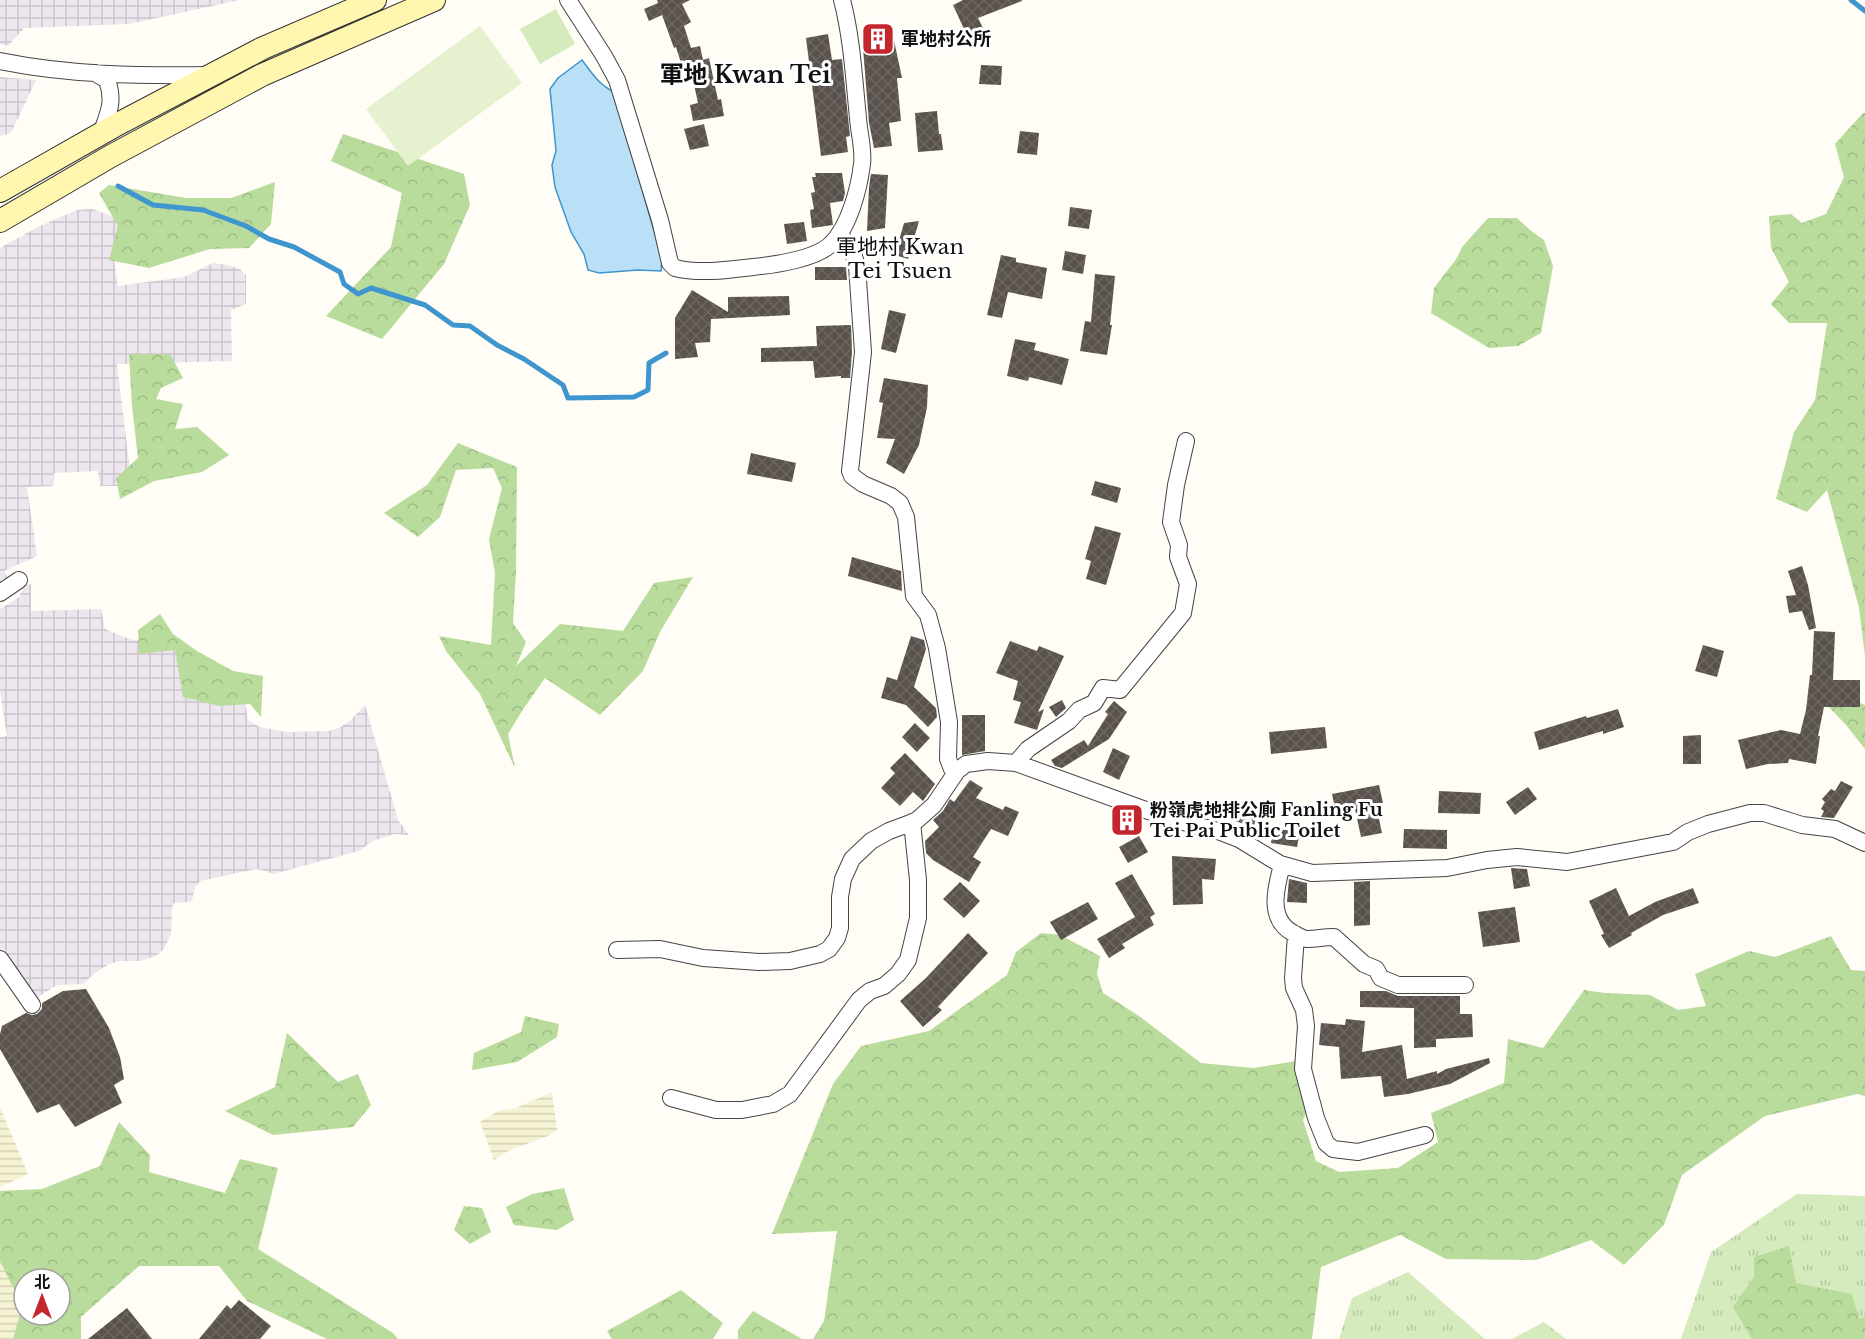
<svg xmlns="http://www.w3.org/2000/svg" width="1865" height="1339" font-family="'Libre Baskerville','Noto Sans SC',serif">
	<defs>
		<pattern id="industrial-grid" width="8" height="8" patternUnits="userSpaceOnUse" patternTransform="scale(1.5)"><rect width="8" height="8" fill="#eee6ef"/><path d="M0 4h8M4 0v8" fill="none" stroke="#cbc4cc"/></pattern>
		<pattern id="farmland-rules" width="6" height="5" patternUnits="userSpaceOnUse" patternTransform="scale(1.5)"><rect width="6" height="5" fill="#f6f3d4"/><path d="M0 2.5h6" fill="none" stroke="#d2cfb5"/></pattern>
		<pattern id="grass-tufts" width="24" height="20" patternUnits="userSpaceOnUse" patternTransform="scale(1.5)"><rect width="24" height="20" fill="#d5ebbd"/><path d="M3 7l-1-3M5 7V3M7 7l1-3M15 17l-1-3M17 17v-4M19 17l1-3" fill="none" stroke="#b6c8a1"/></pattern>
		<pattern id="forest-crowns" width="20" height="18" patternUnits="userSpaceOnUse" patternTransform="scale(1.5)"><rect width="20" height="18" fill="#b9dc9c"/><path d="M2 6a3 3 0 1 1 6 0M12 15a3 3 0 1 1 6 0" fill="none" stroke="#9ebc85"/></pattern>
		<pattern id="building-cross-hatch" width="8" height="8" patternUnits="userSpaceOnUse" patternTransform="scale(1.5)"><rect width="8" height="8" fill="#5a524d"/><path d="M0 0l8 8M0 8l8-8" fill="none" stroke="#6d6662"/></pattern>
	</defs>
	<rect width="100%" height="100%" fill="#fffdf5"/>
	<path fill="url(#industrial-grid)" d="M0 0H240L129 24 24 28 8 46 0 44Z
		M0 77 36 80 11 133 0 136Z
		M92 209 130 222 114 261 118 286 184 277 213 263 227 265 240 269 246 275V304L231 310 232 361 117 364 130 471 119 486H100L98 471 54 473 53 486 27 487 37 556 4 571 8 579 0 584V248L38 227 77 210Z
		M31 584V611L101 609 105 629 129 639 170 646 176 651 180 656 189 698H244L248 720 260 727 287 732 329 731 339 728 350 721 365 705 398 820 409 835 394 834 373 841 359 851 273 874 265 871 256 869 200 881 195 887 192 900 190 902 174 903 172 908 171 934 164 949 156 956 140 961H120L109 964 95 973 83 984 57 985 35 999 0 950V737L7 736 0 691V609L19 597 24 586Z"/>
	<path fill="url(#farmland-rules)" d="M552 1092 557 1130 548 1136 508 1151 494 1160 480 1122 498 1111 516 1108Z
		M0 1107 28 1174 0 1187Z
		M0 1261 22 1306 13 1339H0Z"/>
	<path fill="url(#grass-tufts)" d="M1797 1194 1865 1196V1339H1681L1711 1252Z
		M1408 1272 1485 1339H1339L1352 1298Z
		M1544 1322 1566 1339H1512Z"/>
	<path fill="url(#forest-crowns)" fill-rule="evenodd" d="M1863 113H1865V656L1859 608 1827 490 1807 512 1776 499 1794 432 1815 400 1827 323H1789L1771 304 1789 282 1771 248 1769 216 1791 214 1802 223 1826 214 1844 177 1835 144Z
		M343 134 464 174 470 205 444 264 382 339 326 316 391 247 402 193 331 161Z
		M275 182 271 224 249 248 210 249 149 268 109 260 118 226 99 193 109 185 186 198H231Z
		M1488 218H1517L1530 230 1544 240 1553 266 1541 333 1518 346 1489 348 1431 313 1434 288 1457 258 1462 247Z
		M129 354H170L183 378 161 388 156 399 183 404 175 429 197 427 229 455 202 472 154 481 120 499 116 478 138 458 132 406Z
		M458 443 517 467 516 572 513 623 526 642 516 666 560 624 623 631 654 583 693 577 660 632 643 671 600 715 545 678 522 711 508 734 515 768 480 694 446 651 439 636 491 645 495 573 489 539 502 488 493 468 456 470 440 517 418 537 384 513 427 485Z
		M160 614 173 634 197 651 233 671 263 676 261 717 250 704 220 706 183 697 175 650 139 654 138 630Z
		M1838 693 1865 705V749L1846 725 1825 703Z
		M1041 933 1060 935 1100 956 1097 974 1103 993 1139 1016 1201 1063 1253 1068 1297 1061 1313 1098 1303 1120 1316 1161 1339 1172 1398 1168 1438 1142 1431 1113 1504 1083 1508 1039 1543 1048 1584 990 1605 993 1650 995 1678 1010 1706 1006 1695 974 1749 951 1775 957 1831 936 1851 970 1865 971V1096L1857 1094 1765 1116 1682 1175 1664 1225 1624 1265 1591 1240 1536 1260 1446 1259 1400 1235 1321 1267 1312 1339H813L824 1321 837 1231 772 1234 833 1084 861 1046 929 1031 1007 975 1016 952Z
		M525 1016 559 1024 557 1037 517 1062 472 1070 474 1053 521 1032Z
		M287 1033 338 1082 358 1074 371 1105 353 1127 273 1135 225 1111 275 1087Z
		M119 1122 150 1155 149 1172 225 1193 240 1159 278 1168 258 1249 393 1333 398 1339H327L247 1301 219 1266H139L81 1317V1339H13L22 1306 0 1261V1191L42 1189 100 1166ZM24 1279H60V1315H24Z
		M564 1188 574 1220 557 1230 514 1225 506 1207 532 1194Z
		M464 1206 482 1208 491 1232 470 1244 454 1230Z
		M1789 1246 1796 1283 1852 1294 1859 1319 1865 1317V1339H1752L1733 1307 1754 1277V1257Z
		M681 1290 723 1323 713 1339H612L607 1331Z
		M753 1311 802 1339H738V1330Z"/>
	<path fill="#d5ebbd" d="M556 9 575 44 540 64 520 29Z"/>
	<path fill="#e6f2cf" d="M480 26 522 83 408 166 366 109Z"/>
	<path fill="#b9e0f7" stroke="#3f96cf" stroke-width="1.5" d="M582 60C591 72 599 85 614 92L662 259 661 271 638 270 599 273 588 270 584 254 571 232 555 187 552 165 556 151 550 89 558 78Z"/>
	<g fill="none" stroke-linecap="round" stroke-linejoin="round">
		<path stroke="#3f96cf" stroke-width="5" d="M1851 0 1865 11
			M118 186 153 205 203 210 246 226 269 239 294 247 340 272 344 284 358 294 371 288 425 305 453 325 470 326 497 345 524 359 563 385 568 398 634 397 648 390 649 363 666 353"/>
	</g>
	<path fill="url(#building-cross-hatch)" d="M657 0H690L682 4 691 22 684 26 691 48 700 46 703 60 709 58 718 100 721 99 724 116 693 121 690 105 698 103 689 61 681 63 676 47 674 48 662 15 649 21 644 9 658 3Z
		M963 0H1022V1L978 18 988 38 969 48 961 31 964 29 953 5Z
		M892 31 902 78H897L901 121 889 123 892 146 874 148 869 123 862 35Z
		M828 34 832 60 842 59 850 136 846 137 848 152 821 156 806 38Z
		M981 65 1002 66 1001 85 979 84Z
		M937 111 939 134H941L943 150 918 152 915 113Z
		M704 124 709 146 690 150 684 129Z
		M1020 131 1039 133 1037 155 1017 153Z
		M815 173H842L845 193 843 201 830 203 833 225 812 228 810 210 814 209 811 193 815 192 812 177H816Z
		M871 174 888 175 885 228 867 231 869 187Z
		M1070 207 1092 210 1089 229 1068 226Z
		M919 221 908 259 895 255 904 223Z
		M804 222 807 241 787 244 784 224Z
		M1065 251 1086 255 1083 274 1062 270Z
		M1001 255 1016 258V262L1047 268 1042 299 1008 292 1002 318 987 315Z
		M815 267H846L847 280H815Z
		M1095 274 1115 276 1110 325H1112L1107 355 1080 351 1085 321 1091 322Z
		M692 290 728 312V297L789 296 790 315 711 319 710 342 695 343 698 357 675 359V318Z
		M889 310 906 314 896 353 881 349Z
		M851 325 852 352 850 378H841V376L815 378 813 361 761 362V348L817 346 816 326Z
		M1015 339 1036 343 1034 350 1069 359 1062 385 1029 377 1028 381 1007 376Z
		M884 378 928 385 927 407 919 445 904 474 886 463 895 439 877 438 883 403 879 402Z
		M751 453 796 463 792 482 747 474Z
		M1095 481 1121 488 1117 503 1091 495Z
		M1095 526 1121 533 1106 585 1086 579 1091 561 1085 559Z
		M852 557 901 571 902 591 848 576Z
		M1802 566 1808 585 1816 628 1809 630 1802 611 1789 613 1786 596 1796 595 1788 571Z
		M1814 631 1835 632 1833 680H1860V707H1824L1818 736H1820L1816 764 1789 759 1788 763 1768 764 1746 769 1738 740 1781 730 1800 734 1806 710 1810 675H1812Z
		M911 636 924 640 926 649 914 687 936 708 937 717 928 727 906 705 881 698 887 677 897 680Z
		M1010 641 1037 651 1039 646 1064 656 1038 712 1044 709 1037 730 1014 723 1021 702 1013 700 1018 681 996 673Z
		M1703 645 1724 651 1717 677 1695 671Z
		M1062 700 1066 708 1056 717 1049 707Z
		M1114 701 1127 712 1109 739 1062 768 1055 766 1051 760 1084 740 1088 746 1108 714 1105 712Z
		M1618 709 1624 727 1603 734V731L1539 750 1534 732 1586 716 1587 718Z
		M962 715H985V751L962 755Z
		M915 723 930 738 917 752 902 737Z
		M1325 727 1327 748 1271 754 1269 732Z
		M1701 735V764H1683V736Z
		M1113 748 1130 756 1119 780 1103 772Z
		M905 753 935 784 923 801 913 792 900 806 881 788 895 773 890 768Z
		M970 780 983 788 976 798 1003 810 1005 806 1019 812 1008 836 991 829 973 857 981 862 969 882 933 860 926 853 925 841 939 827 933 820 943 811 950 799 954 802Z
		M1841 781 1853 787 1834 818 1821 817 1824 811 1821 809 1825 802 1822 799 1831 789 1835 791Z
		M1379 785 1383 803 1376 805 1382 833 1361 837 1355 809 1336 813 1332 794Z
		M1528 787 1537 799 1515 815 1506 802Z
		M1439 791 1481 793 1480 814 1438 813Z
		M1206 800 1224 806 1220 820 1201 815Z
		M1233 805 1259 813 1254 827 1229 819Z
		M1273 828 1300 832 1297 847 1271 843Z
		M1404 829 1447 830V849L1403 848Z
		M1139 836 1148 852 1128 863 1119 847Z
		M1172 856 1216 859 1214 880 1202 879 1203 904 1173 905Z
		M1511 868 1527 869 1530 886 1514 889Z
		M1132 874 1155 914 1150 917 1154 925 1122 944 1125 948 1109 958 1097 939 1135 917 1115 883Z
		M1289 879 1307 883V903L1287 902Z
		M1370 881V925L1354 926V882Z
		M960 882 980 901 964 918 943 899Z
		M1616 888 1629 916 1655 902 1693 888 1699 903 1663 915 1631 933 1632 935 1609 948 1601 935 1604 934 1589 901Z
		M1088 902 1098 919 1061 940 1050 922Z
		M1515 907 1520 942 1483 947 1478 912Z
		M968 933 988 953 938 1007 942 1010 923 1027 900 1001 926 978Z
		M86 989 109 1028 120 1057 124 1079 114 1085 122 1103 75 1127 59 1104 37 1113 0 1049V1034L2 1026 26 1013 32 1015 37 1014 42 1009V1003L63 991Z
		M1360 991H1386L1398 996H1460V1014H1472L1473 1037 1436 1039V1047L1414 1048V1008L1360 1007Z
		M1346 1019 1365 1021 1362 1052 1402 1045 1407 1079 1437 1071V1074L1446 1069 1489 1058 1490 1063 1450 1084 1408 1094 1384 1097 1381 1076 1341 1079 1339 1047 1319 1045 1321 1023 1345 1025Z
		M239 1300 271 1326 260 1339H199L227 1305 231 1309Z
		M127 1308 152 1339H88Z"/>
	<g fill="none" stroke-linecap="round" stroke-linejoin="round">
		<g stroke="#444" stroke-width="18">
			<path id="minor" d="M568 0 604 56 617 80 660 220 670 263 675 268C699 274 728 270 753 267 774 265 816 259 831 244 849 227 859 189 862 164 864 150 859 133 858 118 854 79 852 38 842 0
				M0 61C69 75 139 76 209 75
				M95 73 107 80C115 102 108 114 101 134
				M840 234 853 253 857 266 863 352 850 471 852 476 863 484 891 496 900 503 906 517 914 596 928 615 937 648 949 722 948 759 952 769 957 771
				M0 593 19 580
				M1016 763 1028 749 1069 721 1079 710 1094 703 1103 688 1120 690 1183 613 1188 584 1178 557 1179 545 1171 522 1176 485 1186 441
				M1282 865C1276 887 1267 919 1293 933 1297 935 1301 938 1306 939 1315 939 1325 937 1334 937L1364 964 1376 969 1381 978 1398 985H1465
				M1296 935 1293 978 1294 988 1304 1010 1306 1026 1303 1069 1316 1118 1326 1143 1333 1149 1358 1152 1425 1135
				M617 950 660 949 703 958 759 962 790 961 820 954 829 949 837 938 840 928V897L843 879 852 859 871 841 889 831 916 821 934 805 957 771 966 764 988 761 1016 763 1165 817 1221 832 1239 839 1280 864 1312 873 1447 868 1487 860 1517 857 1567 862 1673 842 1688 832 1708 824 1750 813H1764L1802 825 1835 829 1865 843
				M0 959 32 1005
				M671 1098 716 1110H742L773 1104 790 1094 859 1000 870 991 884 986 898 974 908 960 918 918V880L912 822"/>
		</g>
		<g stroke="#333" stroke-width="24">
			<path id="secondary" d="M0 191 118 124 263 48 375 0
				M0 221 111 156 262 75 434 0"/>
		</g>
		<use href="#minor" stroke="#fff" stroke-width="16"/>
		<use href="#secondary" stroke="#fff6b0" stroke-width="22"/>
	</g>
	<defs>
		<g id="building-square" transform="scale(1.725)"><rect x="-9" y="-9" width="18" height="18" rx="4" fill="#c4262e" stroke="#fff"/><path d="M-4-6H4V6H1V3H-1V6H-4ZM-2.5-4.3h1.7v1.8h-1.7ZM.8-4.3h1.7v1.8H.8ZM-2.5-1h1.7V.8h-1.7ZM.8-1h1.7V.8H.8Z" fill="#fff"/></g>
	</defs>
	<g fill-rule="evenodd">
		<use href="#building-square" x="878" y="39"/>
		<use href="#building-square" x="1127" y="820"/>
	</g>
	<g text-anchor="middle" stroke-width="6" stroke-linejoin="round" paint-order="stroke">
		<g font-size="18" font-weight="bold" fill="#111" stroke="#fff" text-anchor="start">
			<text x="901" y="45">軍地村公所</text>
			<text x="1150" y="816">粉嶺虎地排公廁 Fanling Fu<tspan x="1150" dy="21">Tei Pai Public Toilet</tspan></text>
		</g>
		<g font-size="21" fill="#111" stroke="#fff">
			<text x="900" y="254">軍地村 Kwan<tspan x="900" dy="24">Tei Tsuen</tspan></text>
		</g>
		<g font-size="24" font-weight="bold" fill="#111" stroke="#fff">
			<text x="745" y="83">軍地 Kwan Tei</text>
		</g>
	</g>
	<g transform="translate(42 1297)"><circle r="28" fill="#ffffff" stroke="#a0a0a0" stroke-width="1.5"/>
	<path d="M0-4.5L10 22L0 15L-10 22Z" fill="#c4262e"/>
	<text y="-9" font-size="16" font-weight="bold" text-anchor="middle" fill="#111111">北</text>
	</g>
</svg>
